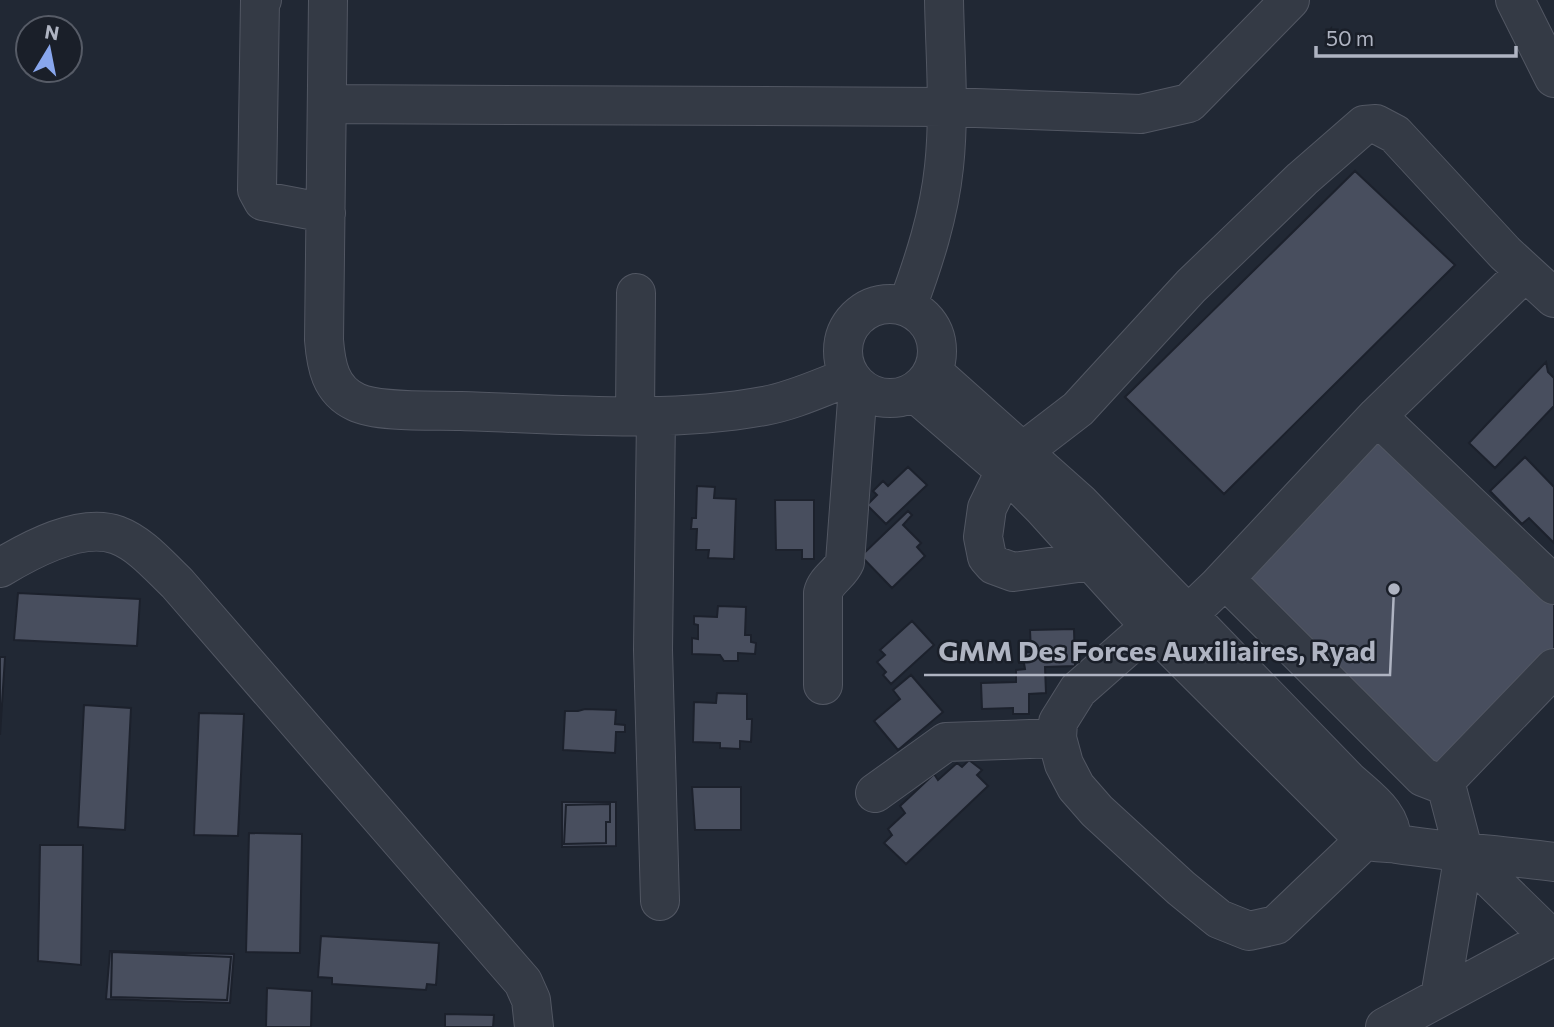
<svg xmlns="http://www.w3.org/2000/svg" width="1554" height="1027" font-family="Commissioner,sans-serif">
	<rect width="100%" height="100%" fill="#212834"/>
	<path fill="#484e5e" stroke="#1c212c" stroke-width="2" d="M1355 171 1455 265 1224 494 1125 397Z
		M1546 362 1548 372 1554 378V406L1495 468 1469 443Z
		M1376 429 1554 602V653L1436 774 1234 577Z
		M1525 457 1554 487V543L1529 518 1522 524 1490 491Z
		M908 467 927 485 886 524 867 505 877 495 873 491 883 481 888 486Z
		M697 486 715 487 714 498 736 499 734 559 708 558 709 550H696L697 529H691L692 518H696Z
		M775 500H814V559H802V550H776Z
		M908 511 912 515 903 525 921 543 917 547 925 556 892 588 861 556Z
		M18 593 140 599 137 646 14 640Z
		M718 606 746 607 745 635H751V642L756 643 755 654 738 653V661H724L720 655 692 654V638L698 639V625L694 624V616L717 617Z
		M912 621 934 645 891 684 883 675 886 672 877 662 885 655 880 650Z
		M1074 629 1075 666 1045 667 1046 693 1029 694V714H1013V708L982 709 981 683 1016 682V670L1025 669 1024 663H1019V653L1031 652 1030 630Z
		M0 657H5L0 735Z
		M911 675 943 712 898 750 874 721 900 699 893 690Z
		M717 693 747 694V719H752L751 742 740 741V749L720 748V743L693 742 694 702 716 703Z
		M84 705 131 708 125 830 78 827Z
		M585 709 616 710 615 724 625 725V732H616L615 753 563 750 565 711H578Z
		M199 713 244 714 238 836 194 835Z
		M969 760 982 770 977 775 988 786 906 864 884 843 892 835 888 829 905 813 900 806 934 774 938 780 957 763 962 767Z
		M692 787H741V830H695Z
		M562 802H616V846L562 847Z
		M610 804V822H606V843L564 844 566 805Z
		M249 833 302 834 300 953 246 952Z
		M40 845H83L81 965 38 961Z
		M321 936 439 943 436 985 427 984 426 990 332 984V978L318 977Z
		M110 951 234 954 230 1003 106 999Z
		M112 952 231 957 227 1000 111 997Z
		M267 988 312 991 311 1027H266Z
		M445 1014 494 1015 493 1027H445Z"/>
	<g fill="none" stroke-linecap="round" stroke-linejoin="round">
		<g stroke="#525763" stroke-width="40">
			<path id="minor" d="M262 0 260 1 257 190 263 201 326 213
				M328 0 324 340C326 365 330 390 356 402 378 413 435 410 461 411 560 414 667 424 764 406 793 401 822 387 849 377
				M1515 0 1554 78
				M327 104 947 107 1141 114 1189 103 1290 0
				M843 351a47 47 0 1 1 94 0a47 47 0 1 1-94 0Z
				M907 307C924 261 939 215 944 167 950 111 945 55 944 0
				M933 372 1080 503 1347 779C1367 798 1393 813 1392 843
				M914 392 1009 474 1042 507 1149 625 1365 840C1376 844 1386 842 1397 844 1449 852 1502 855 1554 862
				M635 415 636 293
				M656 416 653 650 660 901
				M1377 416 1554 585
				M1092 561 1013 572 994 565 987 557 983 537 987 508 1005 471 1022 452 1078 409 1191 286 1302 179 1364 125 1376 124 1395 134 1505 253 1554 298
				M0 568C30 550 81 522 117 535 141 544 159 566 177 583L523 982 531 1000 534 1027
				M1225 579 1423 777 1436 782 1445 781 1554 668
				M1170 609 1078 690 1058 722 1057 738 1064 764 1076 787 1097 811 1181 888 1219 919 1249 931 1276 925 1365 840
				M1169 633 1218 586 1377 416 1525 272
				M823 685V593C826 580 840 574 845 562L858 387
				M875 793 946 742 1057 738
				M1464 853 1551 938
				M1440 997 1464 853 1445 781
				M1385 1027 1554 936"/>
		</g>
		<use href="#minor" stroke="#343a45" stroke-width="38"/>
	</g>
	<path fill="none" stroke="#afb4c2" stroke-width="2.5" d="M1394 589L1390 675H924"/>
	<circle fill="#afb4c2" stroke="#1a1f29" stroke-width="2.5" cx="1394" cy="589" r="7"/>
	<g font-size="28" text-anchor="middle" font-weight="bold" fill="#afb4c2" stroke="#1a1f29" stroke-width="5" stroke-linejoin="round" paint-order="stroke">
		<text x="1157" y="661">GMM Des Forces Auxiliaires, Ryad</text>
	</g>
	<g transform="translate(49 49) rotate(10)"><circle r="33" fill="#1a1f29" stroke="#565b66" stroke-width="2"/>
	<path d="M0-5L12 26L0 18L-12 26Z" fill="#88a6ed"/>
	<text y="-10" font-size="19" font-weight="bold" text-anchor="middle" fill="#afb4c2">N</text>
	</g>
	<path d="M1316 46v10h200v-10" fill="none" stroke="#afb4c2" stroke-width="3.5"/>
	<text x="1326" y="46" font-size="21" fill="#afb4c2" stroke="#1a1f29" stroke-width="5" paint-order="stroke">50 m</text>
</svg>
